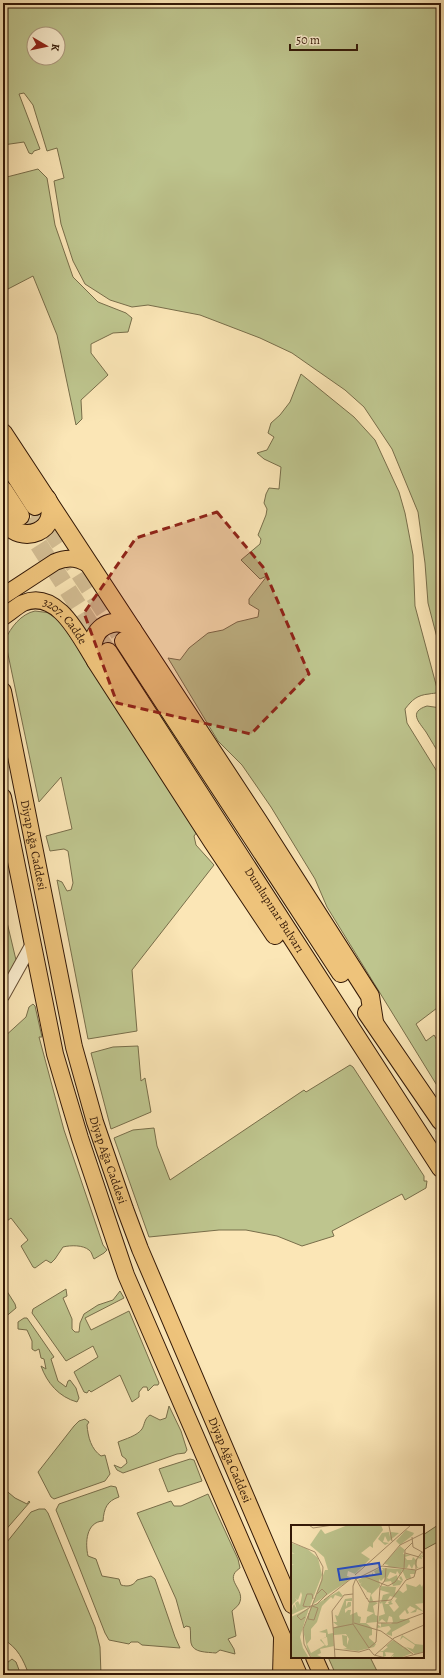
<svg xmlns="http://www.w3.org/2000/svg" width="444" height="1678" font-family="Alegreya,serif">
	<rect width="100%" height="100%" fill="#fbe6b6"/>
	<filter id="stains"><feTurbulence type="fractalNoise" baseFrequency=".005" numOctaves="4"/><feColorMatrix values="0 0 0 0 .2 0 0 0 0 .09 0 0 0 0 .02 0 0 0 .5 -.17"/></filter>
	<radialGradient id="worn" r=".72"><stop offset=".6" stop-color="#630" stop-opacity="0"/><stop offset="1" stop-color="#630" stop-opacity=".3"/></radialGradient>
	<path fill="#bec58e" stroke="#786e4a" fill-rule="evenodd" d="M3 3H441V653L428 603 425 563 418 512 392 449 364 407 345 390 292 353 260 338 200 315 148 305 132 307 110 300 85 284 73 261 61 224 54 181 64 178 57 148 47 151 33 105 24 93 19 94 40 149 34 151 32 154 29 153 24 142 3 145ZM34 34H58V58H34Z
		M38 169 47 178 55 225 73 277 98 302 126 313 132 318 128 332 113 333 91 344V353L108 375 81 400 82 419 76 425 57 335 33 276 8 289 3 284V178Z
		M301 374 354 417 375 440 399 492 405 513 413 555 415 606 438 692C435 694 432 693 429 694 417 695 412 700 405 709L407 723 441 778V1005L416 1024 426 1041 434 1035 441 1047V1092L327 907 315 879 271 807 242 765 218 741 168 658 180 660 189 648 208 633 223 630 237 622 258 617 259 610 249 604V599L267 576 260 579 241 560 260 544 261 539 258 535 266 515 267 509 264 503 266 494 269 488 279 489 281 467 264 459 257 453 267 450 274 437 268 433 271 423 280 415 290 402Z
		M35 611 51 613 58 618 198 831 194 836 196 845 214 865 132 970 137 1031 88 1039 57 880 62 882 67 891 71 890 73 883 68 851 64 849 50 851 46 836 72 829 61 777 39 802 5 640C11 627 21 614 35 611Z
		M427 706 441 708V757C436 749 431 740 426 732 419 722 408 712 427 706Z
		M3 917 6 918 16 960 3 985Z
		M33 1004 35 1006 42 1037H39L64 1130 103 1245 107 1250 104 1253 94 1259C92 1256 92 1252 89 1250 83 1245 71 1245 63 1247L55 1259 51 1263 46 1260 35 1268 33 1267 21 1246 28 1240 11 1218 3 1224V1038L26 1017 29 1007Z
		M138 1046 141 1081 145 1078 151 1112 111 1129 91 1053 113 1047Z
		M350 1065 353 1067 424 1176V1181H427L426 1188 405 1200 402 1194 332 1231 334 1236 302 1246 277 1236 246 1230H219L149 1237 114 1138 133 1130 154 1128 157 1146 170 1180 304 1090 306 1092Z
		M3 1285 15 1304 16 1308 3 1319Z
		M66 1289 67 1296 63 1298 72 1319V1329L75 1332H79L80 1323 84 1314 98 1305 113 1300 120 1291 124 1298 85 1318 91 1330 129 1311 159 1383 158 1385H154L148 1391 147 1387H143L139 1392V1397L132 1402 120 1375 91 1392 89 1390 87 1393 84 1392 74 1372 98 1357 93 1346 66 1361 32 1313 33 1309Z
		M24 1318H27L54 1357 51 1359 58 1381 66 1387 68 1381 70 1380 76 1388 79 1398 77 1402C59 1397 47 1383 41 1366L46 1369 44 1359 41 1358 39 1349 35 1351 32 1349V1341L27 1330 18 1329V1322Z
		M169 1406 181 1431 187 1450 185 1453 177 1454 123 1473 117 1470 114 1465 121 1468 127 1463 126 1459 122 1456 118 1442C125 1439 137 1436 142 1429 145 1424 144 1419 150 1415L160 1420 166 1418Z
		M85 1419 89 1422 87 1425C88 1437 91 1449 101 1456L105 1455 110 1474 105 1481 54 1499 51 1497 38 1472 74 1426 79 1421Z
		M190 1459 194 1460 202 1481 168 1492 159 1469Z
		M111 1486 116 1487 119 1497C107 1501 104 1508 103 1521 86 1522 85 1543 88 1556L96 1559 102 1576 119 1579 121 1585C128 1587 133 1586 137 1580L151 1576 155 1579 175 1637 180 1648 142 1645 138 1642H131L129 1644 109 1640 105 1633 76 1559 56 1510 59 1504Z
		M3 1488 15 1498 27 1504 29 1501 30 1502 3 1533Z
		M208 1494 238 1559 240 1568C222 1580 247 1589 239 1604 238 1606 234 1609 232 1611L236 1636 228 1639 234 1649 235 1654 220 1650 216 1653C207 1652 193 1653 191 1643 190 1638 191 1632 190 1627L186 1626 184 1628 176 1599 137 1513 171 1501 174 1506H181Z
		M39 1509H45L48 1513 95 1627 100 1647 101 1675H29C23 1659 18 1648 3 1639V1547L31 1512Z
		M441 1523V1543H436L423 1550V1535Z
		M328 1657H370L379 1675H336Z
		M12 1659 16 1662 21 1675H3V1666Z"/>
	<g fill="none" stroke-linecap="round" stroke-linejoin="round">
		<path stroke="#d3bd93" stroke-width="18" stroke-dasharray="18 9" stroke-linecap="butt" d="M35 506 124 641
			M24 522 108 652"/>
		<g stroke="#654c32" stroke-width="14">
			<path id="minor" d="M3 996 32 944"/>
		</g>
		<g stroke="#331806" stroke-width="18">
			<g id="major">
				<path d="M3 596 55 562C69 556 80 558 92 567"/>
				<path id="s1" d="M3 617C9 613 16 607 23 603 58 588 80 638 95 661"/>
				<path id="s2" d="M3 691 74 1047 95 1122 125 1209 140 1249 292 1605"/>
				<path d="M3 797 55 1054 80 1138 126 1275 299 1675"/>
				<path d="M314 1657 322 1675"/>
				<path d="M281 1675 282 1639"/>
			</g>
		</g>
		<g stroke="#331806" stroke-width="20">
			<g id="highway">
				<path d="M3 433 258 821 370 996 374 1022"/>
				<path d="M3 456 35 506"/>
				<path d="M3 490 20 516"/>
				<path d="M3 520C21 548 63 530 47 499"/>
				<path d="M132 629C120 617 99 623 94 639 91 647 93 654 96 661L213 842 275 935"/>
				<path d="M124 641 341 973"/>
				<path id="s3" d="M108 652 441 1168"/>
				<path d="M367 1013 441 1121"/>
			</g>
		</g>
		<use href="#minor" stroke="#fcefd0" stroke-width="12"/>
		<use href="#major" stroke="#eec37b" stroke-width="16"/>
		<use href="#highway" stroke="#eec37b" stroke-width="18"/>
	</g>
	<path fill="#8f2418" fill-opacity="0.2" stroke="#8f2418" stroke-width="3" stroke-dasharray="8 5" stroke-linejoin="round" d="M217 512 263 567 309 674 251 734 117 703 84 613 136 538Z"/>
	<g text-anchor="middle" stroke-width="3" stroke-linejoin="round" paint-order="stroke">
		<g font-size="12" fill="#331806" stroke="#fcefd0">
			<text dy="4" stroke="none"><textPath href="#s1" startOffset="75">3207. Cadde</textPath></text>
			<text dy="4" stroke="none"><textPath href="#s2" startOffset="157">Diyap Ağa Caddesi</textPath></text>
			<text dy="4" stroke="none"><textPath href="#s3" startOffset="307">Dumlupınar Bulvarı</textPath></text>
			<text dy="4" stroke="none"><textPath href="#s2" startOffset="481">Diyap Ağa Caddesi</textPath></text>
			<text dy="4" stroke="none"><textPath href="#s2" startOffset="805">Diyap Ağa Caddesi</textPath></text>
		</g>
	</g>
	<g transform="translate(291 1525)">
		<rect width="133" height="133" fill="#fbe6b6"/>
		<path d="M57 0H90L92 5 82 18V23L79 21 70 28 79 34 64 49 57 46 56 51 59 52 56 53 57 56 21 80 34 45H37L33 32 19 20 30 4 34 9ZM115 5 123 8 122 10 109 20 105 16ZM98 7 99 12 100 7 108 8 97 17 94 11 92 17 98 18 94 20 87 14 91 8ZM0 18 15 23 27 33 31 50 19 81 0 90 2 81 3 79 6 85 4 78 7 76 9 80 11 70 10 67 7 75 4 73 6 75 2 79 0 82V41L3 39 0 40V28L4 29 0 27ZM109 21 114 25 112 29 120 30 114 32 116 35H121L122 32 125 35 130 30 132 31 131 27 133 28V33L130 31 131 34 127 33 125 39 127 43 133 41 126 43 123 39 121 44 118 39 116 43 94 42 98 40 93 39 94 37ZM89 43V46L92 45 91 43 125 45 124 49H119L120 53 115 54 111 45 109 50 106 46 105 49 99 47 96 53 98 54 106 50 107 55 111 56 108 53 110 51 112 55 109 60 102 61 100 56 93 57 94 52 90 56 88 54 89 61 80 70 82 76 87 78 82 81 84 90 87 91 86 97 75 98 76 92 83 88 76 86 80 68 76 67 75 71 76 66 69 60 71 57 69 59 67 55 79 49 80 51 82 47V50H85L83 46ZM133 57V78L124 79 133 87 126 84 125 87 119 88 125 84 119 81 116 84 118 88 116 89 114 85 108 91 109 94H118L119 97 101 107V111L95 109 100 104 98 101 86 103V99L90 102V98L100 99 102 97 101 92 98 91 96 98 91 94 87 98 88 91 94 89 91 77 90 79 88 77H90L92 70 99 68 89 65 90 61 105 62 104 68 108 65 112 68 116 65 115 59 125 62 129 59 131 62ZM99 71 106 73 104 76 108 82 103 87 98 80 102 79 100 77 102 75 97 77 98 79H94ZM48 66 52 71 50 72 44 70 42 74 40 72 31 81 26 97 20 104V114L16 119 20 128 34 120 29 115 30 114 35 121 37 120 36 112 30 114 35 112V108L28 107 36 104 37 109 42 108 43 121 29 124 30 128 26 130 33 133H21L17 127 12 105 20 82ZM61 73V76H55V82L57 77H60V81L54 84V88L57 85H60L59 90 66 87 67 91 70 92 69 98H75L81 103V110L78 111V113L85 119 83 122 67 126 52 124 56 123 52 120 51 110 56 111V120L58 114 55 109 43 110 42 103 47 101 42 97H46L44 90 47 91 54 74ZM18 83 9 112 12 123 18 133H0V92ZM111 110 124 119 133 120V127L124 129 115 122 122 124 124 120 112 112 109 115ZM102 115 113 122 111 124 114 122 121 128 109 133H101L103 130 99 133 103 128 94 127 95 131 92 132V127H87L92 126 97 122 95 121Z" fill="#bec58e" fill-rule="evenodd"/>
		<path fill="none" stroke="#ab9470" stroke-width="1" d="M18 0 22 3 42 0M98 1 101 16M121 12 122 22 133 28M0 17 24 27 32 42 31 55 12 104 13 119 20 133M114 28 128 32M92 40 109 20 133 8M91 41 125 45 133 42M113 43 114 25 122 17M125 44V35L131 27M64 50 120 0M72 51 97 61 104 57 113 44M65 53 62 61V99L78 123M65 54 76 74M65 54 91 41M76 73 78 77 100 75 115 55 123 52 125 45M22 74 21 69H16L12 81 17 82 26 79 36 69 31 64 26 69M33 75 61 53M14 92 10 95 6 91 21 81 27 83 23 95 17 94 18 88M63 98 90 106 122 129M87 98H106L133 88M42 103 62 99M78 123 85 117 89 62 94 55 95 43M43 124 68 127 78 124M78 124 83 130 95 133M84 130 103 113 133 100M44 133 41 86 53 70 62 69M110 133 133 127"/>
		<path fill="#1d4ed8" fill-opacity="0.15" stroke="#1d4ed8" stroke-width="2" d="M88 38 90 49 49 55 47 44Z"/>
		<rect width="133" height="133" fill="none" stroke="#331806" stroke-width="2"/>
	</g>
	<rect width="444" height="1678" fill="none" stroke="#fbe6b6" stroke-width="16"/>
	<rect x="4" y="4" width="436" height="1670" fill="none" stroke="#331806" stroke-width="2"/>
	<rect x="8" y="8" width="428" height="1662" fill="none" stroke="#331806"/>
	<g transform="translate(46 46) rotate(99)"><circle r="19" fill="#fcefd0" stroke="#ac997f"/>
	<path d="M0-3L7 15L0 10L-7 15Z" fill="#8f2418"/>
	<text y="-6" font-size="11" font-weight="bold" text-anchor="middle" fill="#331806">K</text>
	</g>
	<path d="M290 44v6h67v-6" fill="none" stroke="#331806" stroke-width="2"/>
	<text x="296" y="44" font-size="12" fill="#331806" stroke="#fcefd0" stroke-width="3" paint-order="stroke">50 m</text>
	<rect width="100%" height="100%" filter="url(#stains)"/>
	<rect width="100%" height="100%" fill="url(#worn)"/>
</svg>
